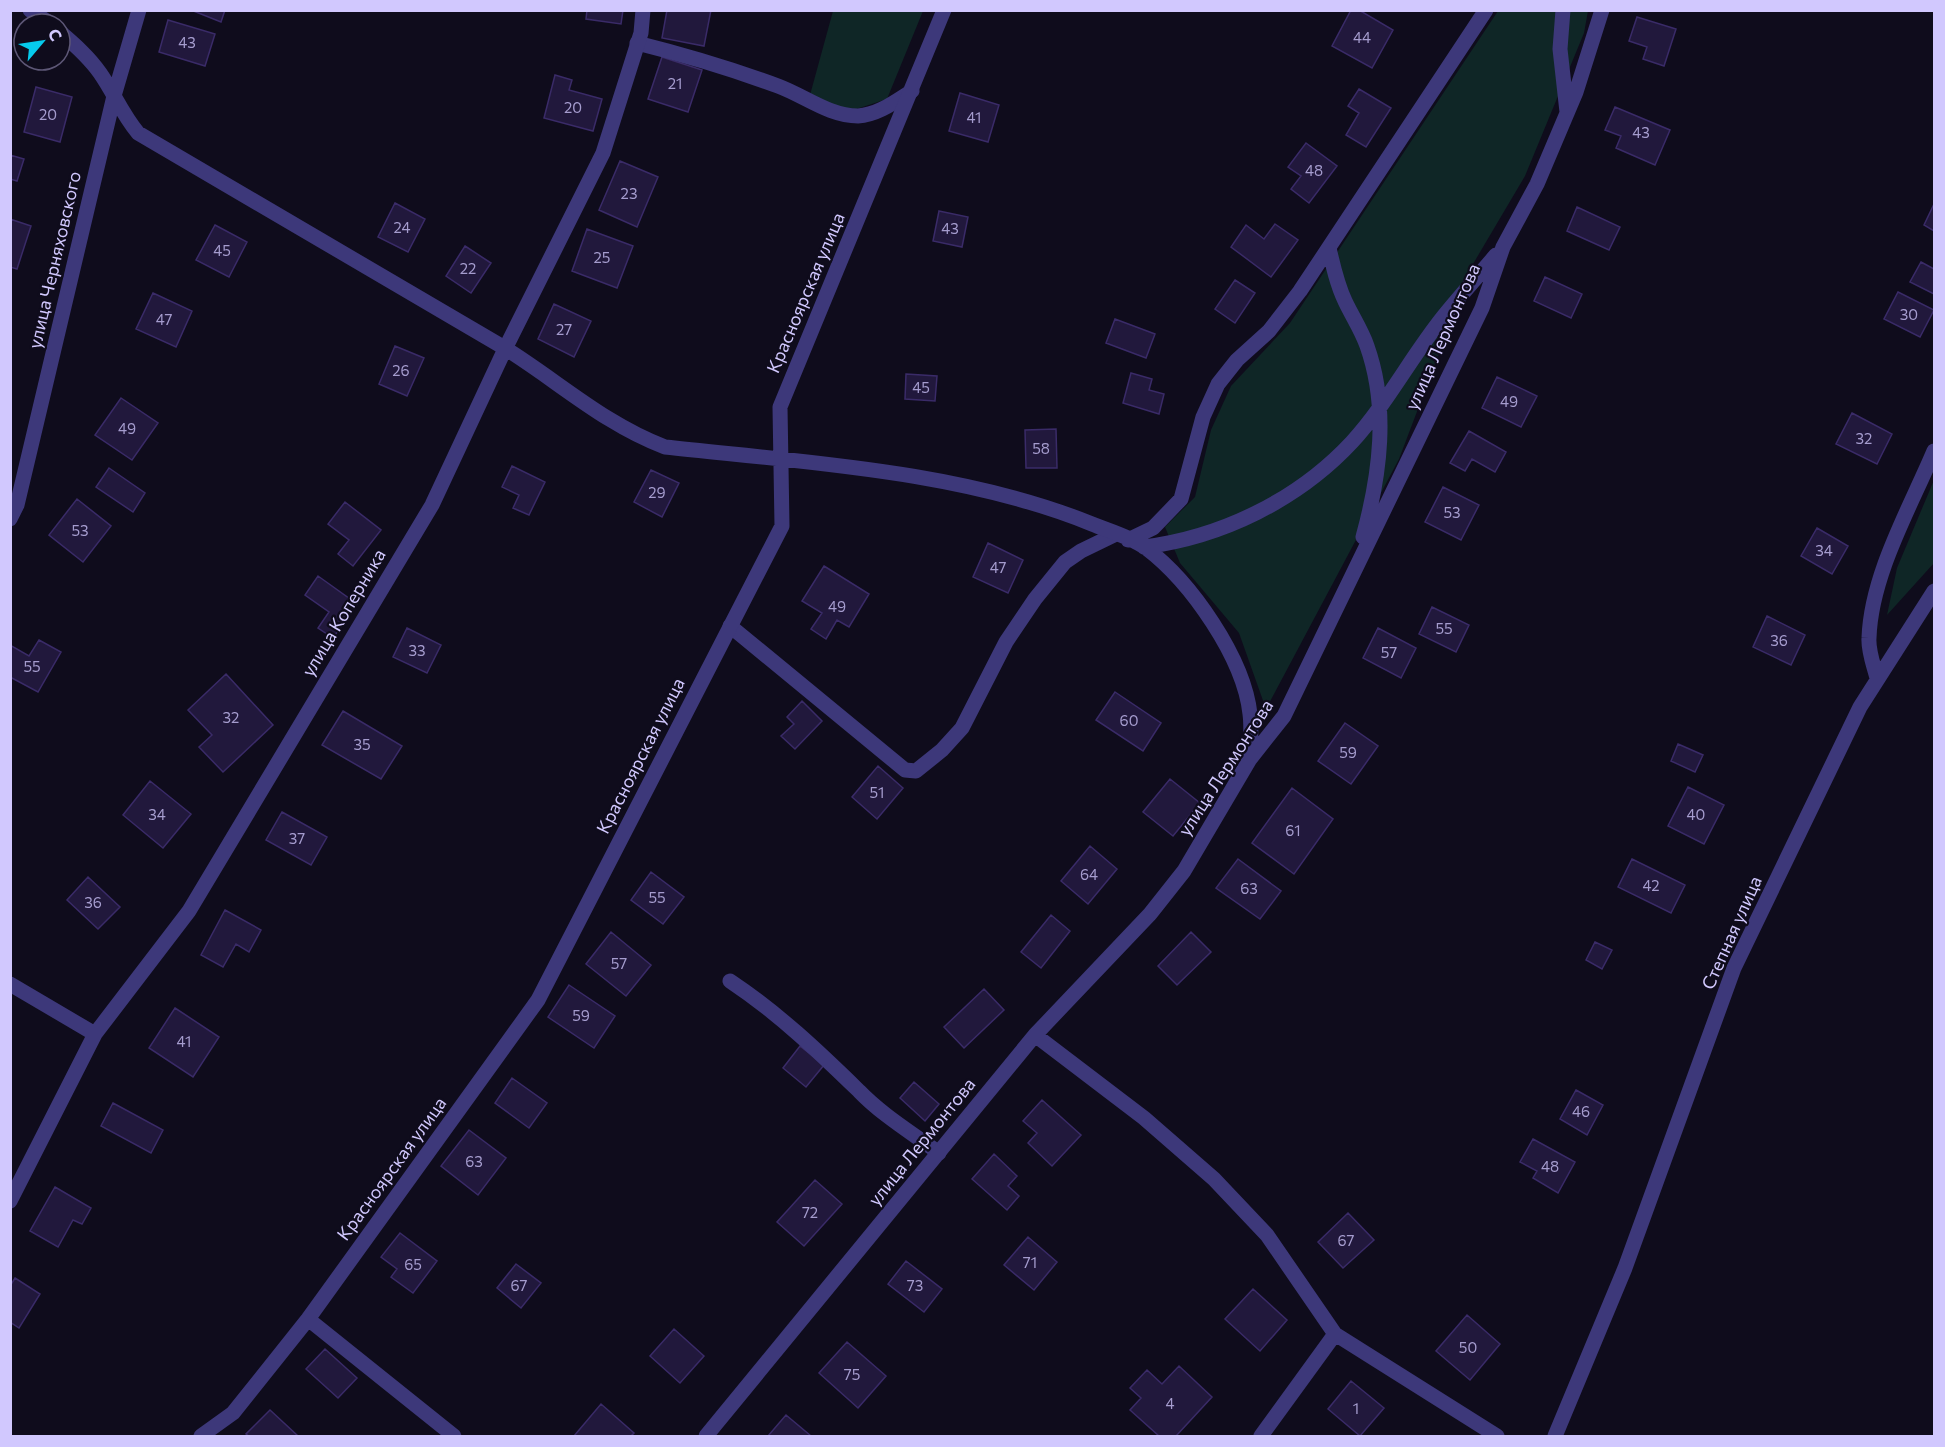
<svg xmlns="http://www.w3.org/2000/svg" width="1945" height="1447" font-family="Commissioner,sans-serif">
	<rect width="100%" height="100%" fill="#0f0c1c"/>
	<path fill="#0f2626" d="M833 11H923L887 99 847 112 810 95Z
		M1498 11H1588L1584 33 1525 176 1473 264 1399 459 1266 709 1239 633 1180 563 1165 527 1195 497 1211 430 1231 386 1290 323Z
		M1934 480V563L1887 615 1897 568Z"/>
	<path fill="#21183c" stroke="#3a2b68" stroke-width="1.5" d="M191 10H225L221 22Z
		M587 10H623L621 24 586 19Z
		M667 10H711L704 46 662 38Z
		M1351 10H1359L1393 30 1372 68 1332 46Z
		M1637 17 1676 29 1664 66 1643 59 1647 47 1629 41Z
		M168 20 215 34 205 66 159 52Z
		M662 57 702 70 688 112 648 99Z
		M555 75 572 80 569 90 602 99 593 131 544 118Z
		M36 87 72 97 60 142 24 132Z
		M1359 89 1391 108 1366 147 1346 135 1359 113 1348 106Z
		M960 93 999 105 988 142 949 131Z
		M1615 107 1670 130 1655 165 1616 148 1621 136 1605 130Z
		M1306 143 1337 166 1309 203 1291 189 1301 176 1288 167Z
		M10 155 24 159 17 181 10 179Z
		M620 161 658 177 637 227 599 210Z
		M395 203 425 219 408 252 378 237Z
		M1934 204V231L1924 225Z
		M1577 207 1620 227 1609 250 1567 231Z
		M939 211 968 217 962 247 933 241Z
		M10 219 31 226 17 269 10 267Z
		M1275 224 1298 240 1271 277 1231 247 1246 225 1264 239Z
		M215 225 247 242 229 277 196 260Z
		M587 229 633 246 617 288 572 271Z
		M465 246 491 263 471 293 446 276Z
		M1921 262 1934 269V294L1910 282Z
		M1545 277 1582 294 1571 318 1534 301Z
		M1235 280 1255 293 1235 323 1215 309Z
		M1898 292 1934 310 1920 337 1884 319Z
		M153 293 192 311 176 347 136 329Z
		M554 304 591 321 574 357 538 339Z
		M1115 319 1155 334 1146 358 1106 343Z
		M395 346 424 358 407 396 379 384Z
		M1131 373 1152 379 1149 390 1164 394 1159 414 1123 403Z
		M906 374 937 376 935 401 905 399Z
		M1497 377 1537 396 1521 427 1482 408Z
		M121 398 158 423 132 460 95 435Z
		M1852 413 1892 434 1877 464 1836 444Z
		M1056 429 1057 468H1026L1025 430Z
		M1469 431 1506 452 1495 472 1472 459 1465 471 1450 463Z
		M512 466 545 482 529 515 513 508 519 495 502 487Z
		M109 468 145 493 133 512 96 487Z
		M651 470 679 483 662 517 634 502Z
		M1443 487 1479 505 1461 540 1425 522Z
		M77 499 111 526 83 562 49 535Z
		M345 502 381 530 353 566 338 554 349 540 328 524Z
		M1817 528 1848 546 1832 574 1801 556Z
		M988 543 1023 560 1008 593 973 577Z
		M824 566 869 594 849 627 837 620 826 639 811 629 822 613 802 601Z
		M318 576 357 604 333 638 318 628 329 612 305 595Z
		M1432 607 1469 625 1456 652 1419 634Z
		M1767 616 1805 635 1791 665 1753 647Z
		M407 628 441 645 427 673 393 657Z
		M1378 628 1416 648 1401 678 1363 658Z
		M39 640 61 652 38 692 10 677V645L29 656Z
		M226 674 273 725 223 772 199 747 212 735 188 710Z
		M1115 692 1161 723 1143 751 1096 720Z
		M802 701 822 721 795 749 781 736 794 724 787 717Z
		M343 711 402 746 381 779 322 745Z
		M1345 723 1378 746 1351 784 1318 761Z
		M1678 744 1703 755 1695 772 1671 761Z
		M878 766 903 788 877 819 852 797Z
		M1170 779 1200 803 1173 836 1143 812Z
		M150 781 191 814 163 848 123 815Z
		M1688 787 1724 805 1704 844 1668 826Z
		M1292 788 1333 819 1294 874 1252 843Z
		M282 812 327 837 311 865 266 840Z
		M1090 846 1117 869 1088 904 1061 881Z
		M1238 859 1281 891 1260 919 1216 888Z
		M1632 859 1685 885 1671 913 1618 887Z
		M651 872 684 897 663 924 631 900Z
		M88 877 120 907 98 929 67 900Z
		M225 910 261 930 249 952 236 944 223 967 201 955Z
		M1051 915 1070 931 1041 968 1021 952Z
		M611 932 651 965 626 996 586 964Z
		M1191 932 1211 952 1177 985 1158 966Z
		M1595 942 1612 950 1602 969 1586 960Z
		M569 985 615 1016 594 1048 548 1017Z
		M984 989 1004 1010 964 1048 944 1027Z
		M175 1008 219 1037 193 1077 149 1048Z
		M800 1046 824 1065 806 1087 783 1068Z
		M512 1078 547 1103 529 1128 495 1103Z
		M914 1082 939 1104 925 1121 900 1098Z
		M1576 1090 1603 1105 1587 1135 1560 1119Z
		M1042 1100 1081 1135 1052 1166 1028 1143 1037 1133 1023 1121Z
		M113 1103 163 1130 151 1153 101 1126Z
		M469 1130 506 1158 478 1195 441 1166Z
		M1533 1139 1575 1162 1558 1193 1533 1178 1537 1171 1520 1162Z
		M994 1154 1017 1176 1008 1186 1019 1196 1007 1210 972 1179Z
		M815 1180 842 1204 804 1246 777 1222Z
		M55 1187 91 1208 82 1224 73 1220 58 1247 30 1231Z
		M1348 1213 1374 1240 1343 1268 1318 1242Z
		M400 1233 437 1261 413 1293 391 1277 397 1269 381 1257Z
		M1028 1237 1057 1262 1034 1290 1004 1265Z
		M906 1261 942 1289 924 1312 888 1284Z
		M516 1264 541 1283 521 1308 497 1288Z
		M15 1278 40 1294 19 1328 10 1322V1286Z
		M1253 1289 1287 1320 1260 1351 1225 1319Z
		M1467 1315 1500 1344 1470 1380 1436 1351Z
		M674 1329 704 1356 680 1383 650 1356Z
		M847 1342 886 1376 858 1408 819 1373Z
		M325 1349 357 1378 338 1398 306 1369Z
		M1179 1366 1212 1397 1176 1436H1159L1130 1410 1141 1398 1130 1388 1147 1370 1162 1384Z
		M1351 1381 1384 1408 1360 1436 1328 1409Z
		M601 1404 634 1433 631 1436H574Z
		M270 1410 298 1436H249L246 1434Z
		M786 1415 811 1436H768Z"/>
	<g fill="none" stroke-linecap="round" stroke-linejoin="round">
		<path stroke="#3d387a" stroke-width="15" d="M637 43C685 55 732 69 778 86 805 96 829 116 858 116 878 115 896 101 912 91
			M730 626 905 770 916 771 942 750 962 728 1006 642 1035 599 1065 562 1081 551 1116 534
			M730 981C778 1013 818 1051 859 1091 882 1115 912 1133 939 1153"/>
		<path stroke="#3d387a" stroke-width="15" d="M30 10 51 24
			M1563 10 1560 49 1567 112
			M60 32C74 44 89 57 100 73 114 93 122 114 138 133 259 205 382 275 503 347 558 381 604 424 665 447 803 462 963 471 1092 524 1109 531 1131 537 1146 548 1191 582 1244 658 1250 714 1252 729 1250 745 1250 759
			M1329 248C1333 266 1337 284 1345 301 1352 316 1362 331 1367 346 1389 408 1380 475 1363 537
			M10 519 17 505 114 96 139 10
			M1128 540 1153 528 1181 499 1203 417 1218 384 1237 360 1269 331 1300 291 1486 10
			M1144 547C1222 537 1298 500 1352 442 1386 405 1411 357 1443 317 1460 296 1478 276 1496 255
			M1877 678C1874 666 1868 651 1869 638 1871 575 1910 508 1934 451
			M10 984 95 1034
			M1035 1035 1144 1118 1214 1179 1267 1235 1335 1334 1497 1436
			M10 1201 95 1034 189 911 432 505 505 349 603 153 641 33 643 10
			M308 1319 454 1436
			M201 1436 233 1413 308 1319 538 1000 782 526 780 407 944 10
			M706 1436 1035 1035 1150 914 1184 871 1250 759 1284 716 1482 308 1503 247 1537 184 1576 92 1602 10
			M1261 1436 1335 1334
			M1555 1436 1625 1268 1734 968 1860 707 1934 591"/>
	</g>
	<g text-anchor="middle" stroke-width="4.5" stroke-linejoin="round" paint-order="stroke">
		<g font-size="15" fill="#a59cce">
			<text x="1362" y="43">44</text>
			<text x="187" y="48">43</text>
			<text x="675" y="89">21</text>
			<text x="573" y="113">20</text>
			<text x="48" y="120">20</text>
			<text x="974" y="123">41</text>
			<text x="1641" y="138">43</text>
			<text x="1314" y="176">48</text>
			<text x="629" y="199">23</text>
			<text x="402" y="233">24</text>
			<text x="950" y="234">43</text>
			<text x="222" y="256">45</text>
			<text x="602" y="263">25</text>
			<text x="468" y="274">22</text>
			<text x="1909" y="320">30</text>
			<text x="164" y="325">47</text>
			<text x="564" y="335">27</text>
			<text x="401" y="376">26</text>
			<text x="921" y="393">45</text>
			<text x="1509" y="407">49</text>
			<text x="127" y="434">49</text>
			<text x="1864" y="444">32</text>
			<text x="1041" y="454">58</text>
			<text x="657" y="498">29</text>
			<text x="1452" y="518">53</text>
			<text x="80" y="536">53</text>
			<text x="1824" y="556">34</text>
			<text x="998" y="573">47</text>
			<text x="837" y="612">49</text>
			<text x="1444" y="634">55</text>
			<text x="1779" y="646">36</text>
			<text x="417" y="656">33</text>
			<text x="1389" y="658">57</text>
			<text x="32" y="672">55</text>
			<text x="231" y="723">32</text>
			<text x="1129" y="726">60</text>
			<text x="362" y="750">35</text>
			<text x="1348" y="758">59</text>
			<text x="877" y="798">51</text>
			<text x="157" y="820">34</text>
			<text x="1696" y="820">40</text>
			<text x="1293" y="836">61</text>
			<text x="297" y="844">37</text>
			<text x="1089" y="880">64</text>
			<text x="1651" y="891">42</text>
			<text x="1249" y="894">63</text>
			<text x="657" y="903">55</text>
			<text x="93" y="908">36</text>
			<text x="619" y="969">57</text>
			<text x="581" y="1021">59</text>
			<text x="184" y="1047">41</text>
			<text x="1581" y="1117">46</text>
			<text x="474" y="1167">63</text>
			<text x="1550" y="1172">48</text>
			<text x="810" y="1218">72</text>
			<text x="1346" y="1246">67</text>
			<text x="1030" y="1268">71</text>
			<text x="413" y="1270">65</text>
			<text x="519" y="1291">67</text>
			<text x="915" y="1291">73</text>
			<text x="1468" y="1353">50</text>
			<text x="852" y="1380">75</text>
			<text x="1170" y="1409">4</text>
			<text x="1356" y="1414">1</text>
		</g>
		<g font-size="18" fill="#d1c8fe" stroke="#0f0c1c">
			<text transform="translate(55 260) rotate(-77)" y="6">улица Черняховского</text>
			<text transform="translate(806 293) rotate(-67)" y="6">Красноярская улица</text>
			<text transform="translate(1443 337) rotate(-66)" y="6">улица Лермонтова</text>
			<text transform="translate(344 613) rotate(-59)" y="6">улица Коперника</text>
			<text transform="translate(641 756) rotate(-63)" y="6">Красноярская улица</text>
			<text transform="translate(1226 768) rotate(-57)" y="6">улица Лермонтова</text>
			<text transform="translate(1732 933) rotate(-66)" y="6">Степная улица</text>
			<text transform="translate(922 1142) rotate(-51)" y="6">улица Лермонтова</text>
			<text transform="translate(392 1169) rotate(-54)" y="6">Красноярская улица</text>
		</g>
	</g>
	<rect width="1945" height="1447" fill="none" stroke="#d1c8fe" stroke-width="24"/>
	<g transform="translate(42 42) rotate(61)"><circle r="28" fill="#0f0c1c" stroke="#5d5776" stroke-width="1.5"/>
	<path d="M0-4.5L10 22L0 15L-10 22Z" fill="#06cbec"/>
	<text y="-9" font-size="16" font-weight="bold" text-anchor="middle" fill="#d1c8fe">С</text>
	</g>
</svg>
